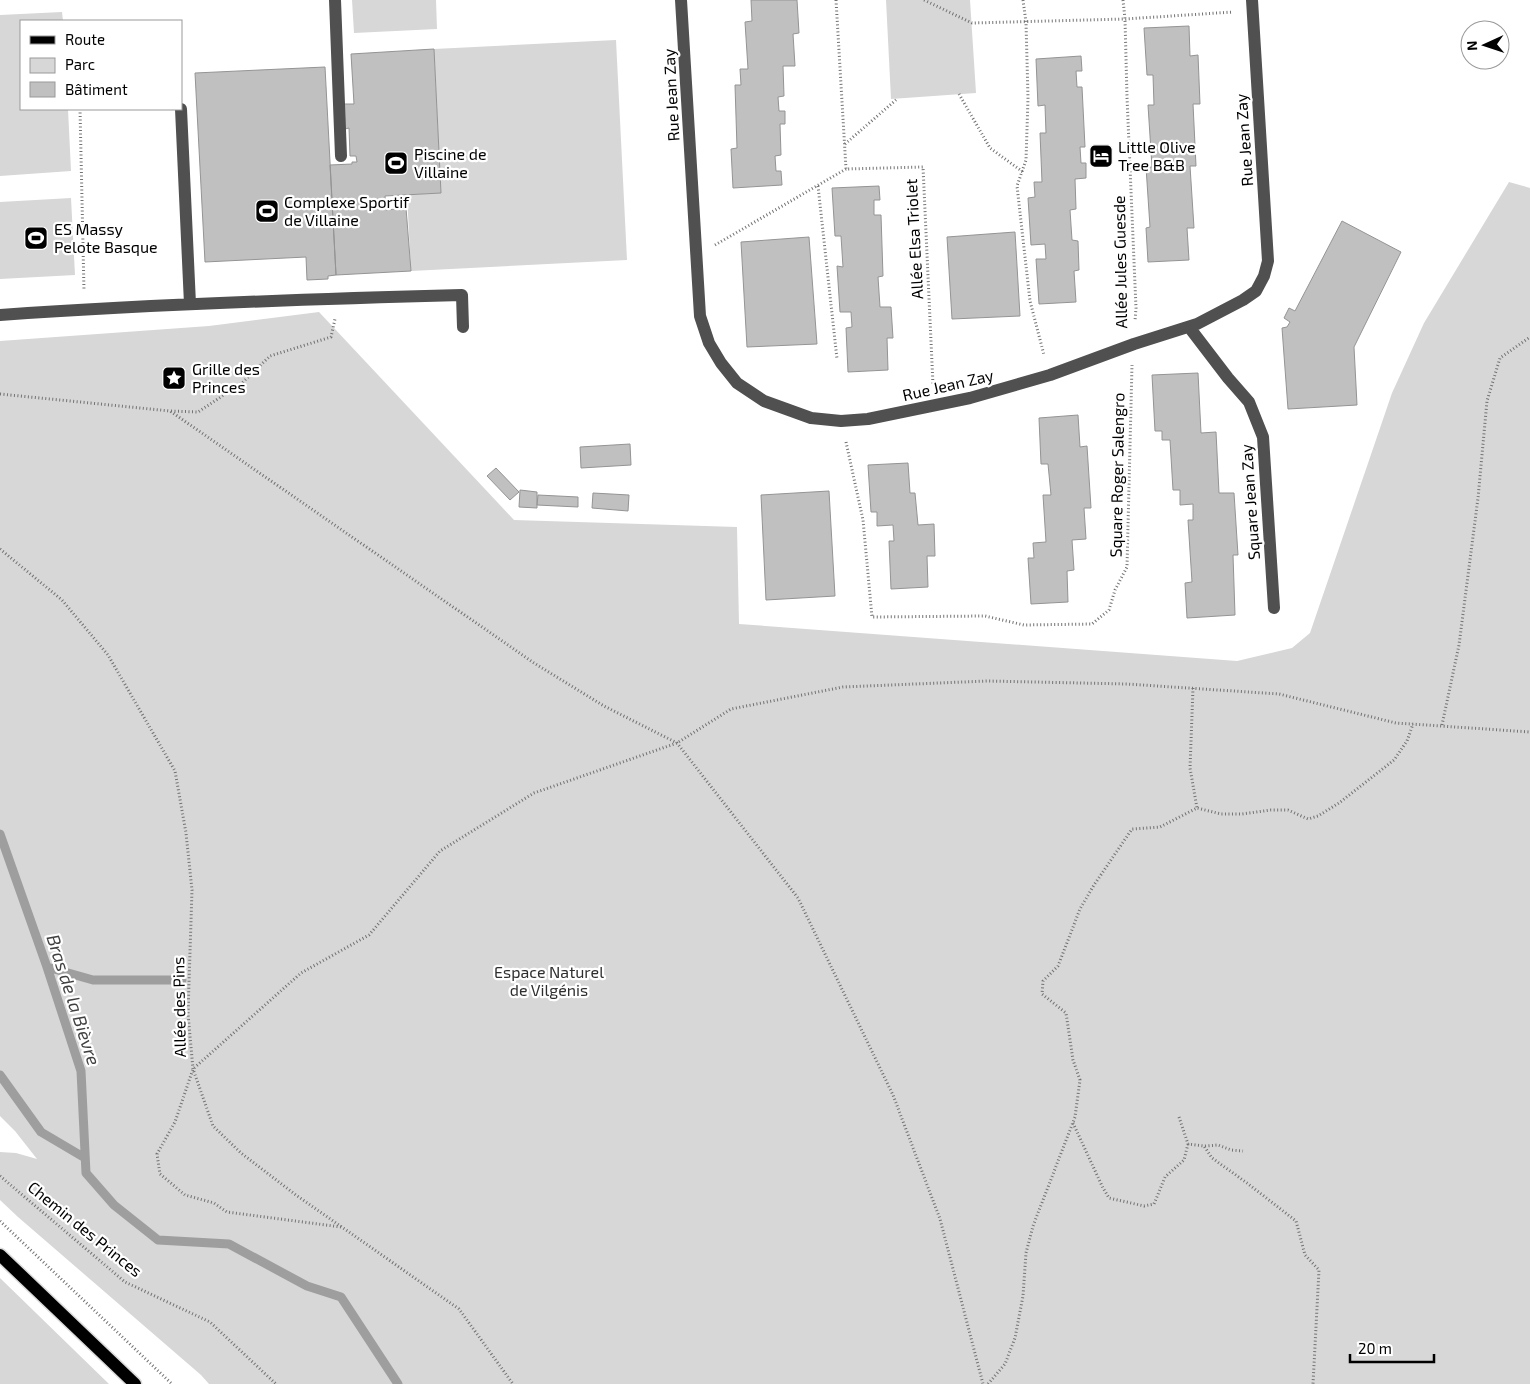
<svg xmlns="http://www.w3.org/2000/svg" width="1530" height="1384" font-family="'Exo 2',sans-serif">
	<rect width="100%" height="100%" fill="#fff"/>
	<path fill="#d7d7d7" d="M352 0H436L437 29 354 33Z
		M886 0H970L976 93 891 99Z
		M62 12 63 21H21V109H68L71 171 0 176V15Z
		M616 40 627 260 411 271 407 195 441 193 434 49Z
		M1509 182 1530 188V1384H209L201 1375 18 1217 0 1200V1152L16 1153 37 1159 15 1131 0 1116V341L209 326 319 312 514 520 737 527 739 624 1237 661 1292 648 1310 633 1392 393 1424 323Z
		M71 198 75 275 0 279V202Z
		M0 1278 109 1384H0Z"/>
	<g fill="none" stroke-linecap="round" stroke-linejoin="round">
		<path stroke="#9e9e9e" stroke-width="9" d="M0 834 47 967 81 1071 86 1173 114 1205 158 1240 229 1244 307 1286 341 1297 398 1384
			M47 967 93 980H182
			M0 1075 41 1132 85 1158"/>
	</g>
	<path fill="#c0c0c0" stroke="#949494" d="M751 0H797L799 33 793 34 795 66H783L784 96 778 97 779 111H785V124H780L781 155 775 156 776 171H781L782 185 733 188 731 149 737 148 735 85H741L740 69H748L745 22 752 21Z
		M1189 26 1190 56 1198 55 1200 104H1193L1196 166H1190L1194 228H1187L1189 260 1148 262 1146 228 1150 227 1146 167H1152L1148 105H1154L1153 75H1147L1144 28Z
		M434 49 441 193 385 196 386 210 406 208 411 271 336 275 330 165 352 164V162H357L356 156H350L349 128 345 129 344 104H354L351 54Z
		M1081 56 1082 71H1076L1077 87H1082L1085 147H1080L1081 163H1086V178L1075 179 1076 209 1070 210 1072 240 1078 241 1079 270 1074 271 1076 302 1039 304 1036 259H1046L1045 244 1031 245 1028 198 1035 197 1034 182H1042L1040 133H1046L1045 105 1038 106 1036 59Z
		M325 67 336 275 328 276V279L307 280 306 257 205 262 195 73Z
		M879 186 880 200H874V215H881L883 276 878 277 880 307H891L893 338H887L888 370 848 372 846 328 852 327 851 312H840L837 266 843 267 841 236H835L832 188Z
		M1342 221 1401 252 1354 347 1357 405 1288 409 1282 328 1287 327 1290 322 1284 318 1289 308 1295 311Z
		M1015 232 1020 316 952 319 947 237Z
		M809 237 817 344 747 347 741 242Z
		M1198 373 1201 433 1216 432 1219 493H1234L1238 555H1233L1235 615 1187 618 1185 583 1192 582 1188 520H1193V504L1180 505V490H1173L1170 440H1162V431H1155L1152 375Z
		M1078 415 1080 447 1087 446 1091 508H1084L1086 539 1072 540 1074 570 1067 571 1068 602 1031 604 1028 558H1034L1033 543 1046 542 1043 495H1051L1048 464H1041L1039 418Z
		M630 444 631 465 581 468 580 447Z
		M908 463 910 493H915L918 525 934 524 935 556H927L928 587 891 589 889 541H894L893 525 877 526V512H871L868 465Z
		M496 468 519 492 510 500 487 476Z
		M520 490 537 492V508L519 507Z
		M829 491 835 596 766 600 761 495Z
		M593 493 629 495 628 511 592 508Z
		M538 495 578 497V507L537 505Z"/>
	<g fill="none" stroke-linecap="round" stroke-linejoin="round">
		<g stroke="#dbdbdb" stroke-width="15">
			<path id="major" d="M0 1255 135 1384"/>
		</g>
		<path stroke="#727272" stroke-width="3" stroke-dasharray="1 2.5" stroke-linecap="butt" d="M836 0 846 169 923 167 933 385
			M924 0 972 23 1125 19 1233 12
			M1023 0 1026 22 1028 98 1026 160 1017 186 1030 301 1044 355
			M1123 0 1125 19 1127 97 1136 308 1135 321
			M959 94 990 148 1023 172
			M80 109 84 291
			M845 144 897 99
			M818 186 837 359
			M715 245 846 169
			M0 394 170 411 534 663 604 706 677 743 798 898 893 1095 940 1219 983 1384
			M171 411 198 412 242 383 270 356 331 337 335 319
			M846 442 863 520 872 617 985 616 1024 625 1092 624 1109 610 1115 590 1127 567 1132 365
			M0 549 62 600 108 655 175 771 186 833 192 890 188 1014 193 1069 213 1126 241 1153 296 1195 459 1309 513 1384
			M1193 688 1190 768 1197 808
			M1442 725 1459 645 1478 498 1487 401 1500 358 1530 337
			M1179 1117 1188 1144 1204 1146 1212 1158 1247 1183 1296 1221 1305 1255 1319 1270 1313 1384
			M1073 1123 1103 1188 1109 1198 1144 1206 1154 1204 1165 1177 1184 1160 1188 1144
			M1205 1146 1218 1145 1231 1150 1243 1151
			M0 1176 125 1282 210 1322 276 1384
			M0 1221 172 1384
			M341 1227 227 1212 214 1203 185 1195 160 1174 157 1154 175 1122 193 1069 301 973 369 935 440 851 534 793 677 743 731 709 843 687 987 681 1127 684 1279 694 1396 723 1530 732
			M988 1384 1005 1364 1015 1338 1023 1296 1026 1253 1033 1226 1075 1117 1080 1080 1073 1060 1066 1013 1042 994 1043 981 1058 966 1080 909 1094 885 1132 829 1160 827 1197 808 1221 814H1242L1271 810H1288L1308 819 1318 816 1339 803 1394 760 1407 741 1413 724"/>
		<path stroke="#505050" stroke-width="12" d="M335 0 341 156
			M681 0 700 316 709 343 721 363 737 383 764 401 811 418 841 421 868 419 970 398 1050 375 1134 344 1197 324 1243 300 1256 291 1264 276 1268 261 1252 0
			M181 109 190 304
			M0 315C154 304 308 299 462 295L463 327
			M1189 327 1228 378 1249 402 1263 437 1274 608"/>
		<use href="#major" stroke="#000" stroke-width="12"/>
	</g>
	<defs>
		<g id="hotel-square" transform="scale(1.25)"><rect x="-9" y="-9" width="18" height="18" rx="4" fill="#000" stroke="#fff"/><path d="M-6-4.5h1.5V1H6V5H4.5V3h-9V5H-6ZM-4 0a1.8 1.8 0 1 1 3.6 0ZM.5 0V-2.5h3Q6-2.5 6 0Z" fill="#fff"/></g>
		<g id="stadium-square" transform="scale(1.25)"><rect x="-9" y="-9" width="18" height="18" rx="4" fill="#000" stroke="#fff"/><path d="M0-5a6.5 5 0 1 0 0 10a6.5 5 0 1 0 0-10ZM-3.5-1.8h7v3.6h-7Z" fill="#fff"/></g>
		<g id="sight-square" transform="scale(1.25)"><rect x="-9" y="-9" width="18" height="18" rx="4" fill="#000" stroke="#fff"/><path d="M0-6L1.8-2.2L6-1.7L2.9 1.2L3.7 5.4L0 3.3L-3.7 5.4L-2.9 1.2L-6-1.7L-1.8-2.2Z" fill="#fff"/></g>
	</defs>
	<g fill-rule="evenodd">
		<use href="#hotel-square" x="1101" y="156"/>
		<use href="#stadium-square" x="396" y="163"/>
		<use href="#stadium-square" x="267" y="211"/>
		<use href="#stadium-square" x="36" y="238"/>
		<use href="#sight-square" x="174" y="378"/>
	</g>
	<g text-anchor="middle" stroke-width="4.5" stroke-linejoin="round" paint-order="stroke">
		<g font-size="16" fill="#000" stroke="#fff">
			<text transform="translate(671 95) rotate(-93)" y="6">Rue Jean Zay</text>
			<text transform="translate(1244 140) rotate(-94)" y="6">Rue Jean Zay</text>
			<text transform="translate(914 239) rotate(-93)" y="6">Allée Elsa Triolet</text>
			<text transform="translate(1120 262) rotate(-91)" y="6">Allée Jules Guesde</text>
			<text transform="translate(948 385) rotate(-13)" y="6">Rue Jean Zay</text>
			<text transform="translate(1117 475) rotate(-89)" y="6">Square Roger Salengro</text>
			<text transform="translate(1250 502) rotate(-94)" y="6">Square Jean Zay</text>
			<text transform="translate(179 1007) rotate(-91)" y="6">Allée des Pins</text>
			<text transform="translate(85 1229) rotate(39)" y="6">Chemin des Princes</text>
		</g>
		<g font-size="16" fill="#000" stroke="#fff" text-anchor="start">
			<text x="1118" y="153">Little Olive<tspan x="1118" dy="18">Tree B&amp;B</tspan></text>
			<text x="414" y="160">Piscine de<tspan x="414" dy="18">Villaine</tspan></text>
			<text x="284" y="208">Complexe Sportif<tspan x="284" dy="18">de Villaine</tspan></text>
			<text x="54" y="235">ES Massy<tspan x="54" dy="18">Pelote Basque</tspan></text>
			<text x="192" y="375">Grille des<tspan x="192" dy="18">Princes</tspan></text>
		</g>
		<g font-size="16" fill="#2e2e2e" stroke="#fff">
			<text x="549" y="978">Espace Naturel<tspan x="549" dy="18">de Vilgénis</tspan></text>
		</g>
		<g font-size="18" font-style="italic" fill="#3f3f3f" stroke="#fff">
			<text transform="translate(73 1000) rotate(72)" y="6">Bras de la Bièvre</text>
		</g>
	</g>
	<rect x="20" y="20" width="162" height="90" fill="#ffffff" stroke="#999999"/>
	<rect x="30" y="36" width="25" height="8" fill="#000000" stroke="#999999"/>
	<text x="65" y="45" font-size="15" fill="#000000">Route</text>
	<rect x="30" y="58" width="25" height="15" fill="#d7d7d7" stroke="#999999"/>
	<text x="65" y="70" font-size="15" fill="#000000">Parc</text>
	<rect x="30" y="82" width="25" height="15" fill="#c0c0c0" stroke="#999999"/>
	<text x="65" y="95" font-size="15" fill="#000000">Bâtiment</text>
	<g transform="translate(1485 45) rotate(267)"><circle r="24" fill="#ffffff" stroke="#999999"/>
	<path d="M0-4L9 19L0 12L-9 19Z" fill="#000000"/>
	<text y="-8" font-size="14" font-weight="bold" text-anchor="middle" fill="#000000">N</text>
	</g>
	<path d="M1350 1354v8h84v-8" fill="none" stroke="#000000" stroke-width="2.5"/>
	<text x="1358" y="1354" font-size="15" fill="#000000" stroke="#ffffff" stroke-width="4" paint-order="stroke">20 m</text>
</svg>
